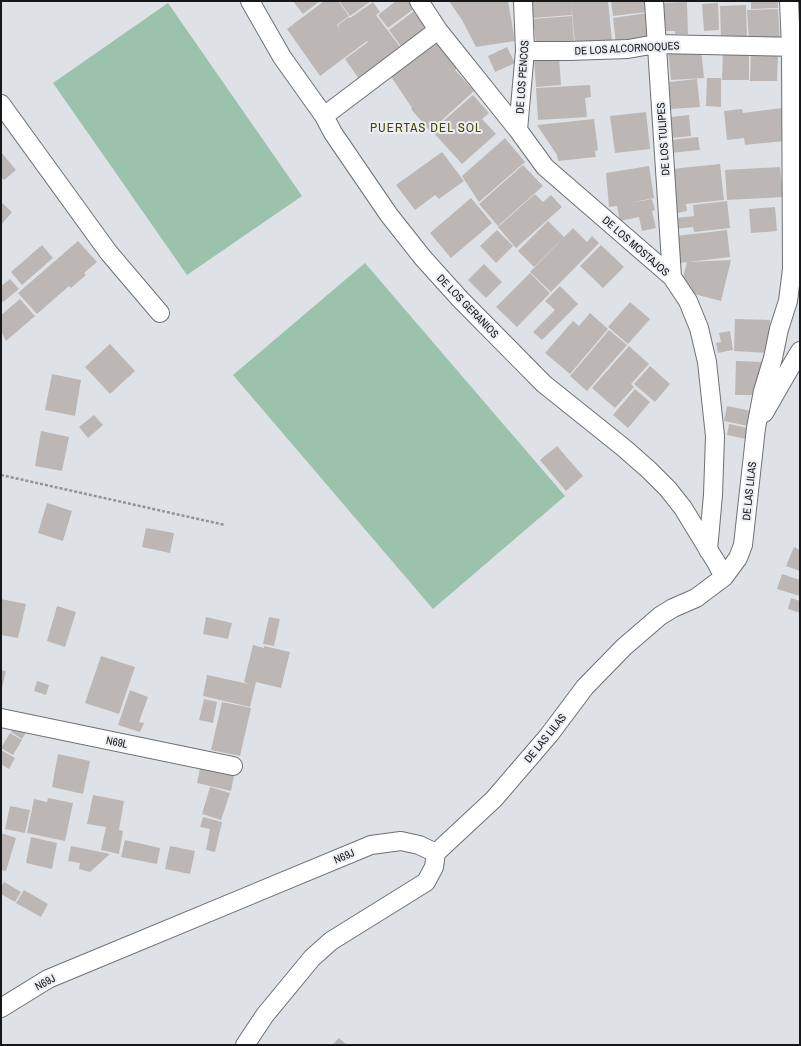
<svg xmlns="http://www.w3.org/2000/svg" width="801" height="1046" font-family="'Archivo Narrow',sans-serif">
	<rect width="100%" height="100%" fill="#dee2e6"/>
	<path fill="#9bc2aa" d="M168 3 302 196 187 275 53 83Z
		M365 263 565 496 433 609 233 375Z"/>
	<path fill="#bcb7b5" d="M293 1H320L303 14Z
		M324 1H338L349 16 337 25 340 29 334 34 340 29 338 25 349 17 350 18 373 2 380 12 376 15 401 48 362 83 345 59 368 42 367 41 320 76 287 29Z
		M339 1H371L350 16Z
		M396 1H410L415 8 388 28 378 15Z
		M449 1H508L515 41 476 47 462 20Z
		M531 1H571L572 15 533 18Z
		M571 1H608L612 41 575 44Z
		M611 1H646L647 12 613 16Z
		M751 1H778V8L751 9Z
		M687 2 688 34H675V31H664L663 3Z
		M718 3 719 30 704 31 702 4Z
		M746 5 747 37 721 38 720 6Z
		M778 9 780 41 749 42 747 10Z
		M414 11 428 31 403 49 389 30Z
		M647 13 651 40 616 44 613 18Z
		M572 16 574 42 536 45 533 19Z
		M432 38 458 67 455 70 474 91 430 131 411 109 412 108 390 75Z
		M507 47 515 63 495 72 488 56Z
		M701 48 704 78 671 80 668 51Z
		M723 52H749V80H722Z
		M751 52 778 53 777 81H750Z
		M559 57 561 85 536 87 534 58Z
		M707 78H721V107L706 106Z
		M697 79 700 107 671 109 669 82Z
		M590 85 591 97 585 98 587 117 538 120 536 88Z
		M473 95 489 113 482 119 496 134 462 164 432 131Z
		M782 108 785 141 745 145 744 138 727 140 724 111 742 109 743 113Z
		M646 112 650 149 615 153 610 116Z
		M689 115 691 136 672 138 670 117Z
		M594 119 598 150 595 151 596 157 558 161 557 155 537 125Z
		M698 137 700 150 670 153 669 140Z
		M505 138 525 162 479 202 462 176Z
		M1 152 16 170 4 180 1 177Z
		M442 152 464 181 439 199 435 195 415 210 396 185Z
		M720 164 724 200 686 204 687 211 677 213 672 169Z
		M523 165 543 186 498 226 479 204Z
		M649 166 654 198 629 203 652 199 655 210 652 211 656 228 642 231 639 217 620 221 617 206 609 207 606 173Z
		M780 167 783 197 727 200 725 170Z
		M535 194 543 202 551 195 562 207 516 248 498 227Z
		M471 198 492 223 451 258 430 233Z
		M727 201 730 228 694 232 693 227 676 229 675 218 694 216 693 205Z
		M1 202 12 212 1 225Z
		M775 207 777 231 751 233 749 209Z
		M548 221 564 237 534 267 518 251Z
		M573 228 587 242 592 236 599 243 551 292 530 272Z
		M497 230 513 246 496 263 480 246Z
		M727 230 730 257 679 263 676 236Z
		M78 241 97 262 84 273 86 275 71 288 69 286 37 314 18 293Z
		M42 245 53 258 22 285 11 272Z
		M601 245 624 267 603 288 580 266Z
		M731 260 721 301 694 294 683 278 687 262Z
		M484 264 502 282 486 298 468 280Z
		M530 273 550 293 517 327 496 307Z
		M10 279 19 289 3 302 1 300V286Z
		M560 286 578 304 542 340 533 332 555 310 545 301Z
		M20 299 35 316 6 341 1 331V315Z
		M630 302 650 319 628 344 608 327Z
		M590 313 608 329 570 374 545 353 573 321 579 326Z
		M735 319 770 320 769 353 734 351Z
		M609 330 627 345 587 391 570 376Z
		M730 331 733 350 718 353 716 343 721 342 719 333Z
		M110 344 135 371 110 394 85 367Z
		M629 346 649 364 631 384 634 387 615 408 592 388Z
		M736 361 765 362 754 395H735Z
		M650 366 670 384 655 402 634 384Z
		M52 374 81 380 75 416 45 410Z
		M635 389 650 402 628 428 613 415Z
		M727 406 751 411 748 426 724 421Z
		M94 415 103 425 88 438 79 427Z
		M729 424 748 428 746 439 727 435Z
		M41 431 69 437 62 471 35 466Z
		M557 446 583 476 566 491 540 460Z
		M47 503 72 511 63 541 38 533Z
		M146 528 174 533 170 553 142 547Z
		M794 547 800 550V571L786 566Z
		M782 574 800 580V596L777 589Z
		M791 598 800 601V613L788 609Z
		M1 599 26 604 18 638 1 635Z
		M57 606 76 612 65 647 47 641Z
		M206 617 232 623 228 639 203 634Z
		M269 617 280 619 274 646 263 644Z
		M253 645 264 648V646L290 652 281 688 256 682 250 707 203 696 207 675 249 684 244 682Z
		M101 656 135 667 119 714 85 703Z
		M1 670 6 671 2 688H1Z
		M37 681 49 685 46 695 34 691Z
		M130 690 148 697 139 722 144 723 140 732 118 725Z
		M204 699 217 702 213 723 199 720Z
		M222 702 251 708 240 756 211 750Z
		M15 724 27 731 22 739 11 732Z
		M10 733 22 740 13 755 1 748Z
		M1 750 15 758 9 769 1 764Z
		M58 754 90 761 83 794 52 787Z
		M201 764 235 771 231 791 197 783Z
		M210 787 230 793 221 820 202 814Z
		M93 795 124 801 119 830 123 831 119 854 101 850 106 827 87 824Z
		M48 798 73 803 65 841 27 833 34 799 47 802Z
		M10 806 30 810 25 833 5 829Z
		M203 817 222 822 215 852 206 850 210 829 200 827Z
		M1 833 16 838 6 871 1 870Z
		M31 837 57 843 52 869 26 863Z
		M125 840 160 848 157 864 121 857Z
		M71 846 110 854 90 872 79 869 80 863 68 861Z
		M170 846 195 851 190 874 165 869Z
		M4 882 21 892 15 902 1 894V887Z
		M24 890 48 904 41 917 16 903Z
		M339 1038 347 1045H332Z"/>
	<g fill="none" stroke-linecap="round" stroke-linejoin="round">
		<g stroke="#6d7174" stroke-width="20">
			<path id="minor" d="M250 1 282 57 324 116 333 133 389 215 423 258 460 299 544 384 624 448 649 470 668 489 683 508 716 562 724 577
				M419 1 438 30 518 130 545 167 672 277 688 301 699 328 707 362 715 436 713 495 708 550
				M654 1 672 277
				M525 51H569L628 49 656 44 800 47
				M1 104 109 253 160 313
				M324 116 438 30
				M518 130 525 51 523 1
				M764 413 787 373 800 351
				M1 718 233 766
				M436 853 494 799 549 735 585 687 624 647 660 616 673 608 696 598 724 577 738 558 743 545 756 428 763 391 773 358 779 329 788 301 792 269 791 47 789 1
				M1 1008 48 979 371 845 401 841 419 845 436 853 434 867 426 882 331 941 312 958 265 1015 245 1045"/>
		</g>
		<path stroke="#919497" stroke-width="2.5" stroke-dasharray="3 2" stroke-linecap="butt" d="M1 475 225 525"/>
		<use href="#minor" stroke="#fff" stroke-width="18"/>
	</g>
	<g text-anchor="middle" stroke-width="4" stroke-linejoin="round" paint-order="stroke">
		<g font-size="11" fill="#151718" stroke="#ebeff3">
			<text transform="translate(627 48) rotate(-3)" y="4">DE LOS ALCORNOQUES</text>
			<text transform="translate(522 77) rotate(-86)" y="4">DE LOS PENCOS</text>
			<text transform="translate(663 139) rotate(-94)" y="4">DE LOS TULIPES</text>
			<text transform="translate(636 246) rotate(41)" y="4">DE LOS MOSTAJOS</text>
			<text transform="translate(468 306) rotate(46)" y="4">DE LOS GERANIOS</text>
			<text transform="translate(749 491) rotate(-84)" y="4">DE LAS LILAS</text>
			<text transform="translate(545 738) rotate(-51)" y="4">DE LAS LILAS</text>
			<text transform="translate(117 742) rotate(12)" y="4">N69L</text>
			<text transform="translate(344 856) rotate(-23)" y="4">N69J</text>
			<text transform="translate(45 982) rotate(-28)" y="4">N69J</text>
		</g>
		<g font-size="13" letter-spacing="1" fill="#4c4501" stroke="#ebeff3">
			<text x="426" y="132">PUERTAS DEL SOL</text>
		</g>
	</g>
	<rect width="801" height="1046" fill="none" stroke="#151718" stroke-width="4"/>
</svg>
